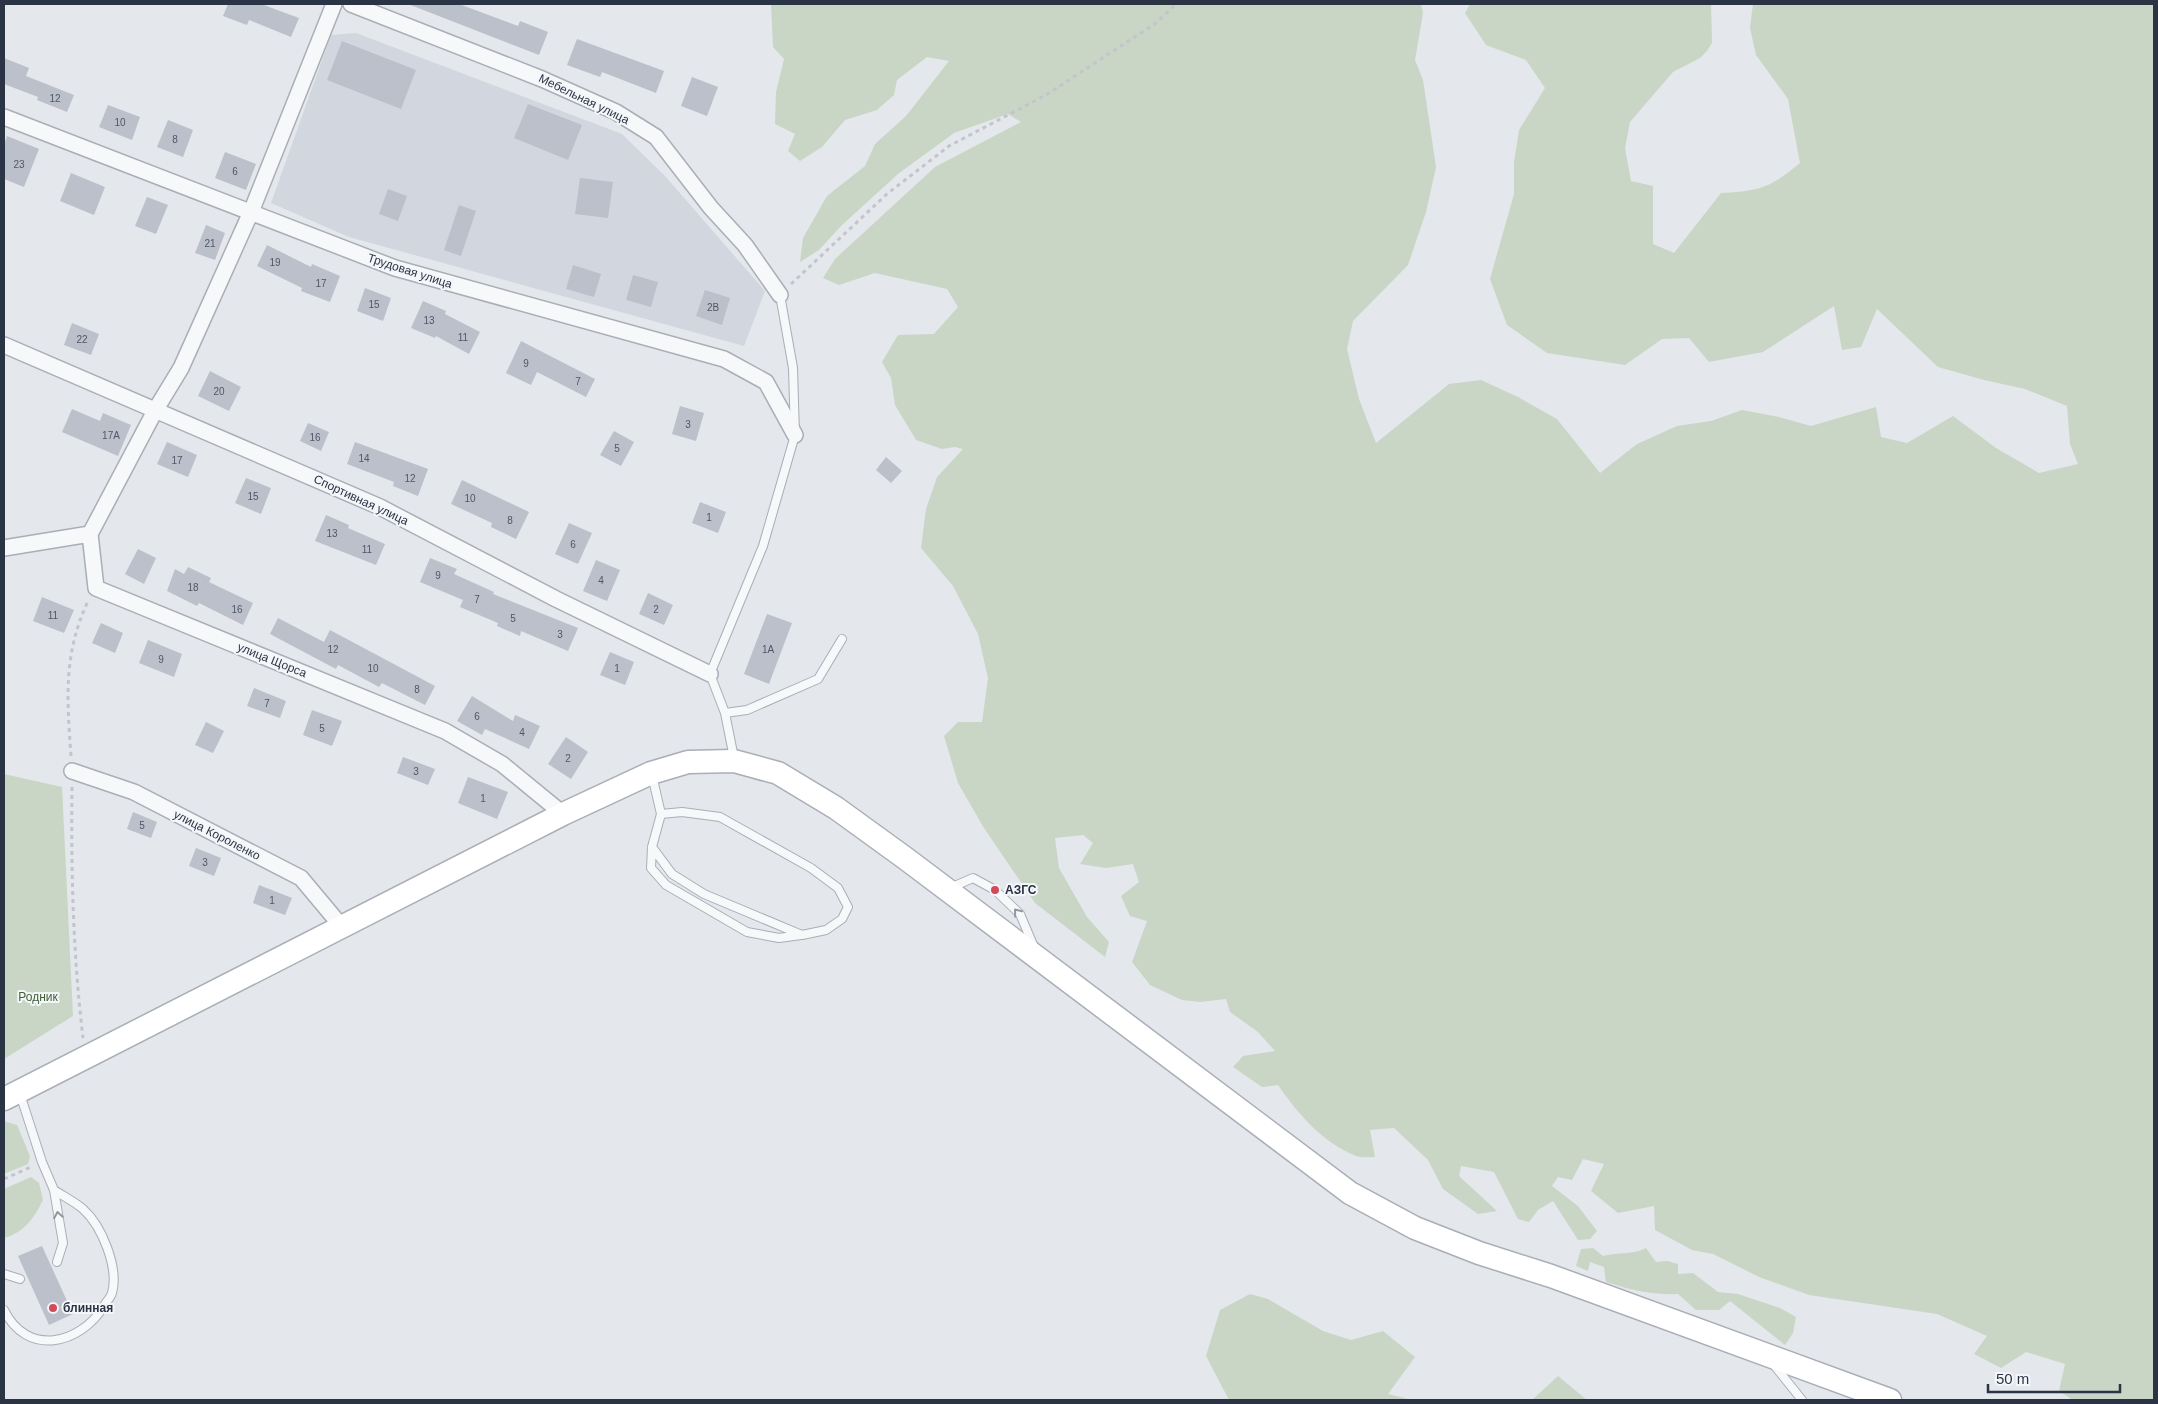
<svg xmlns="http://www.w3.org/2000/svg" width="2158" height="1404" font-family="Helvetica,sans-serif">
	<rect width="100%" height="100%" fill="#e4e7ec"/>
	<path fill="#d2d6de" d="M356 33 622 134 665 176 765 291 744 346 349 237 271 203 331 35Z"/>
	<path fill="#c9d6c5" d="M771 4H1421L1423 13 1415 60 1423 80 1436 167 1426 212 1408 265 1353 321 1347 349 1359 399 1376 443 1449 384 1481 380 1518 397 1557 419 1600 473 1637 444 1677 426 1711 421 1742 410 1779 417 1811 426 1876 407 1881 437 1907 443 1953 416 1996 448 2039 473 2078 464 2070 444 2067 406 2025 389 1984 380 1938 367 1877 309 1861 347 1842 350 1834 306 1763 352 1709 362 1689 338 1662 339 1625 365 1547 353 1507 325 1490 279 1514 194V163L1519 130 1545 88 1526 60 1486 45 1465 13 1470 4H1711L1712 43 1707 51 1700 58 1673 72 1630 122 1625 148 1631 181 1653 186V244L1674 253 1721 193C1760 191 1770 188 1800 163L1788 99 1756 55 1750 28 1753 4H2154V1400H2073L2059 1391 2065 1364 2026 1352 2001 1368 1974 1354 1987 1336 1937 1314 1809 1295 1759 1277 1713 1254 1692 1250 1655 1230 1654 1206 1618 1213 1591 1191 1604 1164 1583 1159 1572 1180 1558 1177 1552 1186 1578 1206 1597 1231 1590 1239 1578 1240 1553 1201 1538 1210 1529 1222 1518 1219 1494 1172 1461 1166 1459 1176 1497 1211 1478 1214 1443 1189 1428 1160 1394 1128 1370 1130 1375 1157C1370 1157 1361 1158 1356 1156 1323 1143 1297 1113 1278 1085L1262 1087 1233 1067 1243 1056 1275 1051 1258 1032 1230 1012 1226 999 1200 1002 1182 1000 1150 985 1132 962 1147 921 1130 916 1121 896 1139 882 1133 864 1106 868 1080 864 1093 843 1083 835 1055 838 1059 868 1087 917 1109 942 1105 957 1035 903 984 828 958 783 944 736 958 722H982L988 678 978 634 953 586 921 548 926 509 937 477 963 449 955 447 942 449 916 440 895 405 891 378 882 362 898 335 934 334 958 307 947 289 875 273 839 285 823 278 835 259 935 167 1021 122 1008 114 954 133 898 174 842 225 819 250 800 262 803 238 827 196 865 166 875 144 906 116 949 61 927 57 897 80 894 95 877 110 845 120 822 147 800 161 788 151 795 134 775 124 776 92 784 59 773 47Z
		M4 774 62 787 73 1016 4 1059Z
		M4 1121 17 1125 30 1156 28 1164 4 1174Z
		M31 1177 39 1183 43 1200C34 1218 25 1232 4 1238V1189Z
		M1593 1248 1603 1256C1618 1252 1632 1255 1646 1248L1656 1262 1667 1261 1678 1264V1274L1693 1273 1718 1292 1738 1294 1780 1308 1796 1317 1793 1333 1785 1345 1730 1301 1719 1310H1696L1678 1294C1652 1295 1630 1290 1606 1282L1604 1267 1590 1262 1588 1271 1576 1266 1581 1249Z
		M1250 1294 1268 1299 1323 1331 1351 1340 1383 1331 1415 1357 1388 1394 1412 1400H1229L1206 1356 1220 1310Z
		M1558 1376 1587 1400H1532Z"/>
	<path fill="#bbc0ca" d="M228 4H261L299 18 291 37 249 20 247 25 223 16Z
		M408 4H459L518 26 520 21 548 32 539 55Z
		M577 39 664 71 656 93 602 72 600 77 567 65Z
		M342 41 416 70 401 109 327 80Z
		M4 58 29 68 26 76 74 95 67 112 37 100 38 97 4 84Z
		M692 77 718 87 707 116 681 106Z
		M528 104 582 125 568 160 514 138Z
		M108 105 140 117 132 140 99 127Z
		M168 120 193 130 183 157 157 147Z
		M7 136 39 149 24 187 4 179V145Z
		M225 152 256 164 246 190 215 178Z
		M71 173 105 187 94 215 60 201Z
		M580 178 613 182 608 218 575 214Z
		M388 189 407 196 398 221 379 214Z
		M147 197 168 205 156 234 135 226Z
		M459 205 476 211 461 256 444 250Z
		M206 225 225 233 215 260 195 253Z
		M267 245 311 267 312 264 340 276 330 302 301 291 302 288 257 266Z
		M573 265 601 274 594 297 566 289Z
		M633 275 658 282 651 307 626 300Z
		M365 288 391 298 383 321 357 311Z
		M705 290 730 298 722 325 696 316Z
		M423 301 446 311 445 314 480 332 469 354 436 336 435 338 411 328Z
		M72 323 99 334 91 355 64 345Z
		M521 341 595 379 586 397 537 372 531 385 506 373Z
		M210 371 241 387 229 411 198 396Z
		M680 406 704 413 696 441 672 434Z
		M72 409 100 421 103 413 131 425 118 456 62 432Z
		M308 423 329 432 321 451 300 441Z
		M614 431 634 442 621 466 600 455Z
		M167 442 197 455 188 477 157 464Z
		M355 442 428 469 418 496 393 486 394 482 347 464Z
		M886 457 902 471 891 483 876 470Z
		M246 478 271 488 261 514 235 503Z
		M462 480 529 512 516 539 491 527 492 523 451 504Z
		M700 502 726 512 718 533 692 523Z
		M326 515 349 525 348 528 385 544 376 565 315 541Z
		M569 523 592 533 578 564 555 554Z
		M138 549 156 558 144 584 125 574Z
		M430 558 457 569 454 574 494 592 493 594 578 628 568 651 521 631 520 636 497 626 498 623 460 607 463 600 420 582Z
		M596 560 620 570 607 601 583 591Z
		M188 567 211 578 209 582 253 603 243 625 199 603 197 606 167 591 175 569 184 574Z
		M648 593 673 605 664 625 639 614Z
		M42 597 74 610 64 633 33 621Z
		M767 614 792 623 769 684 744 674Z
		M278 618 324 642 330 630 435 686 425 705 382 683 379 687 338 665 336 669 270 634Z
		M101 623 123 633 115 653 92 643Z
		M148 640 182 654 174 677 139 663Z
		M610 652 634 662 625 685 600 675Z
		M254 688 286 701 280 718 247 706Z
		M472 696 513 721 515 715 540 726 529 749 485 729 482 735 457 721Z
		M312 710 342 721 332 746 303 735Z
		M206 722 224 731 213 753 195 745Z
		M566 737 588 752 571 779 548 764Z
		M403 757 435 769 428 785 397 773Z
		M468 777 508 792 497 819 458 803Z
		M133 812 157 822 151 838 127 829Z
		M196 848 221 858 214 876 189 866Z
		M259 885 292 898 285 915 253 903Z
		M42 1246 73 1314 49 1325 18 1256Z"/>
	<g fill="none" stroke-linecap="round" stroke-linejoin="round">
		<g stroke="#a9aeb7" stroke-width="10">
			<path id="lane" d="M725 713 747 710 818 679 842 639
				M734 758 725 713 710 674 763 546 795 435 793 368 780 295
				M652 775 661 814 652 847 651 868 666 885 747 932 779 938 801 935
				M652 847 672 874 704 894 802 935 826 930 842 919 848 907 838 888 811 868 720 817 682 812 661 814
				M950 888 973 878 995 890 1020 914 1034 947
				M20 1094 42 1162 54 1190 63 1243 57 1262
				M4 1274 20 1279
				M4 1310C27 1357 80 1345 104 1306 106 1302 111 1297 112 1293 119 1268 102 1226 83 1209 75 1202 63 1196 54 1190
				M1774 1365 1802 1400"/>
		</g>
		<g stroke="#a9aeb7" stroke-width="18">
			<path id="street" d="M351 4 542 79 616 112 656 137 711 208 745 245 780 295
				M4 117 395 268 724 359 766 382 795 435
				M4 345 380 507 556 599 710 674
				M90 534 156 409 181 368 251 212 334 4
				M4 548 90 534 96 588 445 731 502 764 563 814
				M72 771 134 792 301 878 342 927"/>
		</g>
		<g stroke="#a9aeb7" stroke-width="25">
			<path id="secondary" d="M4 1099 563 814 651 773 688 762 734 761 778 773 836 808 905 858 1350 1193 1415 1228 1479 1253 1551 1276 1890 1400"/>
		</g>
		<path stroke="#c2c5cb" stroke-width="3" stroke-dasharray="4 4" stroke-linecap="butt" d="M791 284 887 194 949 146 1046 95 1156 23 1176 4
			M71 756C67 698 63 655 88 601
			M72 787C71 871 73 954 83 1038
			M4 1179 31 1167"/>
		<use href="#lane" stroke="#f7f8fa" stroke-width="8"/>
		<use href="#street" stroke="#f7f8fa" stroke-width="15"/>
		<use href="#secondary" stroke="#fff" stroke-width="22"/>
	</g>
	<defs><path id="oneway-chevron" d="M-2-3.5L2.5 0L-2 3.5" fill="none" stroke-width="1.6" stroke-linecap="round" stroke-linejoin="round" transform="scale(1.25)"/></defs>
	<g stroke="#9196a0">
		<use href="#oneway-chevron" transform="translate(1017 912) rotate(-129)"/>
		<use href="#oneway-chevron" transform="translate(58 1215) rotate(-100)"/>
	</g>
	<g fill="#d1495b" stroke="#f4f6f9" stroke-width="2">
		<circle cx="995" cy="890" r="5"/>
		<circle cx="53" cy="1308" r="5"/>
	</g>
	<g text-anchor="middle" stroke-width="4" stroke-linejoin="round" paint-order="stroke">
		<g font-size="10" fill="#4f5766">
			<text x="55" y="102">12</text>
			<text x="120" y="126">10</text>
			<text x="175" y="143">8</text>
			<text x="19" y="168">23</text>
			<text x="235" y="175">6</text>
			<text x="210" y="247">21</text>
			<text x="275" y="266">19</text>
			<text x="321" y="287">17</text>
			<text x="374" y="308">15</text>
			<text x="713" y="311">2В</text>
			<text x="429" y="324">13</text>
			<text x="463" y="341">11</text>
			<text x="82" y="343">22</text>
			<text x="526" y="367">9</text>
			<text x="578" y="385">7</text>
			<text x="219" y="395">20</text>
			<text x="688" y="428">3</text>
			<text x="111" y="439">17А</text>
			<text x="315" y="441">16</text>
			<text x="617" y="452">5</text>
			<text x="364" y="462">14</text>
			<text x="177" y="464">17</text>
			<text x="410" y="482">12</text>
			<text x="253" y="500">15</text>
			<text x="470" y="502">10</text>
			<text x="709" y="521">1</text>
			<text x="510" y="524">8</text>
			<text x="332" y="537">13</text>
			<text x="573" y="548">6</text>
			<text x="367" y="553">11</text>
			<text x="438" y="579">9</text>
			<text x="601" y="584">4</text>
			<text x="193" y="591">18</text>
			<text x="477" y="603">7</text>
			<text x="237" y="613">16</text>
			<text x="656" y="613">2</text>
			<text x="53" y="619">11</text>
			<text x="513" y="622">5</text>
			<text x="560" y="638">3</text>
			<text x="333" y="653">12</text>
			<text x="768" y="653">1А</text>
			<text x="161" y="663">9</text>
			<text x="373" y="672">10</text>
			<text x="617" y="672">1</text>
			<text x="417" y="693">8</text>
			<text x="267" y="707">7</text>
			<text x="477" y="720">6</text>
			<text x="322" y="732">5</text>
			<text x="522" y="736">4</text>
			<text x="568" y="762">2</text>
			<text x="416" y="775">3</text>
			<text x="483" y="802">1</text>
			<text x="142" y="829">5</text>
			<text x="205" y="866">3</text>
			<text x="272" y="904">1</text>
		</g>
		<g font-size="12" fill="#2b3445" stroke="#f4f6f9">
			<text transform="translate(584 99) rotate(26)" y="4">Мебельная улица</text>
			<text transform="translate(410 271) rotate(18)" y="4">Трудовая улица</text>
			<text transform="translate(361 500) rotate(25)" y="4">Спортивная улица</text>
			<text transform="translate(272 660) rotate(22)" y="4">улица Щорса</text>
			<text transform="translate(217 835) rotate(27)" y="4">улица Короленко</text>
		</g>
		<g font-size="12" font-weight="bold" fill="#2b3445" stroke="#f4f6f9" text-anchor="start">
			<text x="1005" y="894">АЗГС</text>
			<text x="63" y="1312">блинная</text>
		</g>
		<g font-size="12" fill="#3f6138" stroke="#f4f6f9">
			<text x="38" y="1001">Родник</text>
		</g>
	</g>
	<rect width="2158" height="1404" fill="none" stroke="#2b3445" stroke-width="10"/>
	<path d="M1988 1384v8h132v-8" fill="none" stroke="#2b3445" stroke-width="2.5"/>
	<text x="1996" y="1384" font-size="15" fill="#2b3445" stroke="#f4f6f9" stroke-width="4" paint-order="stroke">50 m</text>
</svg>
